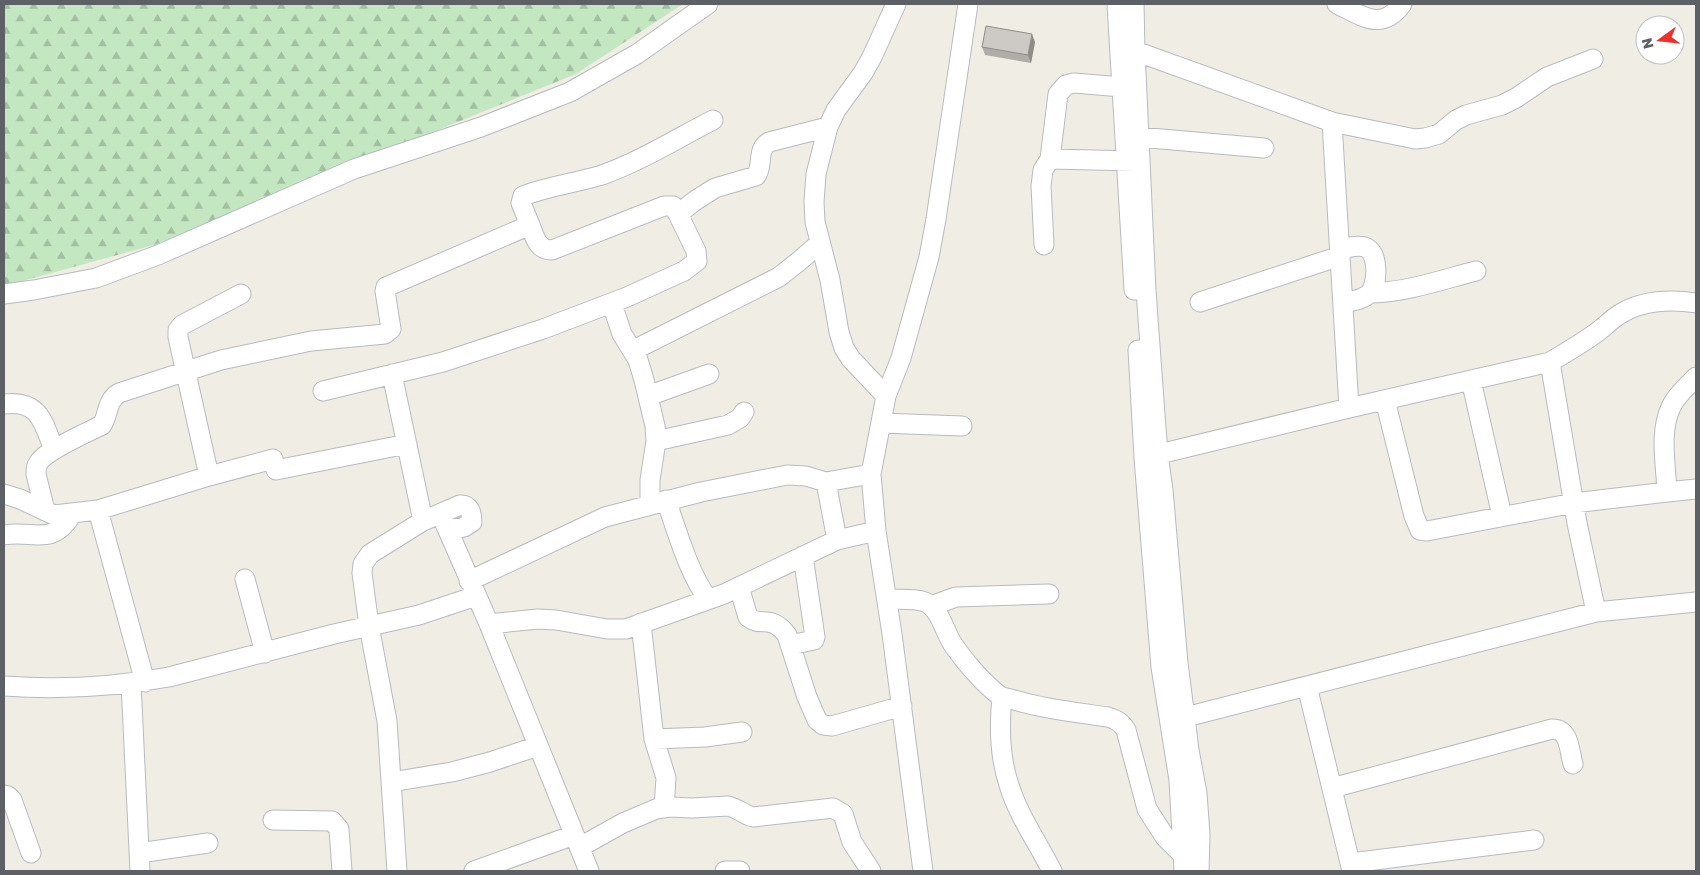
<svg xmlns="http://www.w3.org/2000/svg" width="1700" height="875" font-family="'Golos Text',sans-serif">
	<defs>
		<pattern id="forest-firs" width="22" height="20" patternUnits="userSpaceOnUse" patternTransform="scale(1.25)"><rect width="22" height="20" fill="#c3e8c1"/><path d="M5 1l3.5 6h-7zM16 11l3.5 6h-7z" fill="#a2bfa1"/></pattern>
	</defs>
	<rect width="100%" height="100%" fill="#f0ede5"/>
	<path fill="url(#forest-firs)" d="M5 4H683L576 74 154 245 4 286V5Z"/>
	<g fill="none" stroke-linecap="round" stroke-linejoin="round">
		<g stroke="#b7bbbf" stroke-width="21">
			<path id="minor" d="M1117 4 1134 290
				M1134 4 1135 51 1146 291 1158 455 1163 490 1178 663 1189 750 1197 793 1200 835 1199 871
				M1337 4C1362 16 1382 32 1402 4
				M1135 51 1332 122 1349 408
				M1332 122 1415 139 1425 138 1439 134 1456 120 1466 115 1502 105 1516 98 1547 77 1593 59
				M1139 137 1264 148
				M1050 159 1136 161
				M530 225 521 203 523 196C548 186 576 183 602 175 641 161 676 139 713 120
				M1044 245 1041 186 1043 170 1050 159 1058 94 1066 85 1074 83 1122 87
				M1340 249C1348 248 1360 244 1367 248 1379 255 1378 285 1369 294 1362 300 1352 301 1343 303
				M1371 293C1407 292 1441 280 1476 271
				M4 294 34 290 96 278 158 255 354 169 481 127 570 92 637 54 708 4
				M1200 302 1340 256
				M612 304 622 334 638 360 644 380 655 426 656 441 650 480V505
				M634 350 779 277 798 262 820 243
				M1138 350 1144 458 1161 667 1179 780 1184 871
				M1550 362C1565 353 1581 344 1596 333 1604 327 1612 319 1620 314 1642 300 1672 299 1696 303
				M392 374 423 521
				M1471 380 1502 516
				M323 391 443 362 543 329 627 297 684 271 697 261 696 251 678 214 696 200 715 188 756 176C764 165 756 150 769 142L828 127
				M648 396 709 374
				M886 396 851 359 844 348 839 332 830 280 815 222 814 202 816 174 828 127 836 110 863 73 872 57 896 4
				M1385 400 1414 516 1420 530 1427 531 1574 503 1667 492C1666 465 1659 432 1671 407 1676 395 1688 386 1696 377
				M4 404C40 400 43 422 54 450
				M881 423 962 426
				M656 441 728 425 740 418 744 412
				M1147 457 1349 408 1550 362 1577 523 1596 612
				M209 476 178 337V330L182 325 241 294
				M826 482 837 540
				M1667 492 1696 489
				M4 494 20 499 54 515 98 510
				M666 500C677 531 689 574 708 599
				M45 511 36 474C36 469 36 466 39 462 47 450 88 432 102 425 109 414 106 401 119 393L221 360 311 341 385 334 391 329 385 291 386 287 530 225C535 237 537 250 552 250L664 206H673L678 214
				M443 519 489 624 589 871
				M4 535C33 530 53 547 72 514
				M245 579 265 653
				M469 581 605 517 701 492 787 475 806 476 826 482 871 474
				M739 587 748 617C761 628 770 613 787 635L807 697 817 720 823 725 832 726 902 706
				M887 599C899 600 914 598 925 602 941 609 944 632 954 646 965 662 984 684 1000 696 1004 698 1007 698 1011 699 1043 709 1075 712 1108 717 1117 720 1121 722 1126 730L1147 809 1165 837 1183 855
				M931 606 956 597 1049 594
				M641 623 654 739 666 778 664 808
				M489 624 538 619 556 620 607 629H626L724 594 837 540 876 531
				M790 645 814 640 815 637 803 556
				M145 682 98 510 209 476 273 459 276 470 407 444
				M131 683 140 871
				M4 686C59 690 114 687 169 677L334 634 419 615 476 596
				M1307 686 1352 871
				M1002 697C999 726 1000 758 1009 785 1018 815 1038 843 1052 871
				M1174 720 1596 612 1696 602
				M654 739 705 737 742 732
				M391 782 452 772 490 762 538 746
				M1332 788 1552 729C1570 729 1569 750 1573 764
				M4 795 8 796 12 800 31 853
				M273 820 332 821 339 829 342 871
				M580 847 623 823 656 809 670 807 692 808 728 806C738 808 744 815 753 817L833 808 843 814 852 842 871 871
				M139 853 208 843
				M1351 863 1534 840
				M397 871 387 721 369 626 362 573 363 564 370 554 423 521 460 505C470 504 472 514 472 522L464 527 448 530
				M474 871 574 835
				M725 871H740
				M923 871 892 634 876 531 871 474 886 396 901 358 929 257 936 219 968 4"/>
		</g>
		<use href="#minor" stroke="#fff" stroke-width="19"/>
	</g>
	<path fill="#b0ada9" d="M1035 42 1031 63 985 55 982 47Z"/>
	<path fill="#908d89" d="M1032 34 1035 42 1031 63 1028 55Z"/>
	<path fill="#cdc9c4" stroke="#908d89" d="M986 26 1032 34 1028 55 982 47Z"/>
	<rect width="1700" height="875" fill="none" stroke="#5d6166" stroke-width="10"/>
	<g transform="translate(1660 40) rotate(255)"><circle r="24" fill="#ffffff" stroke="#bec0c2"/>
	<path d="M0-4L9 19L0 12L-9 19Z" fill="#f02e2a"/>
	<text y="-8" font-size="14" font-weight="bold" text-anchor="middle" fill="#5d6166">N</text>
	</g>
</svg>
